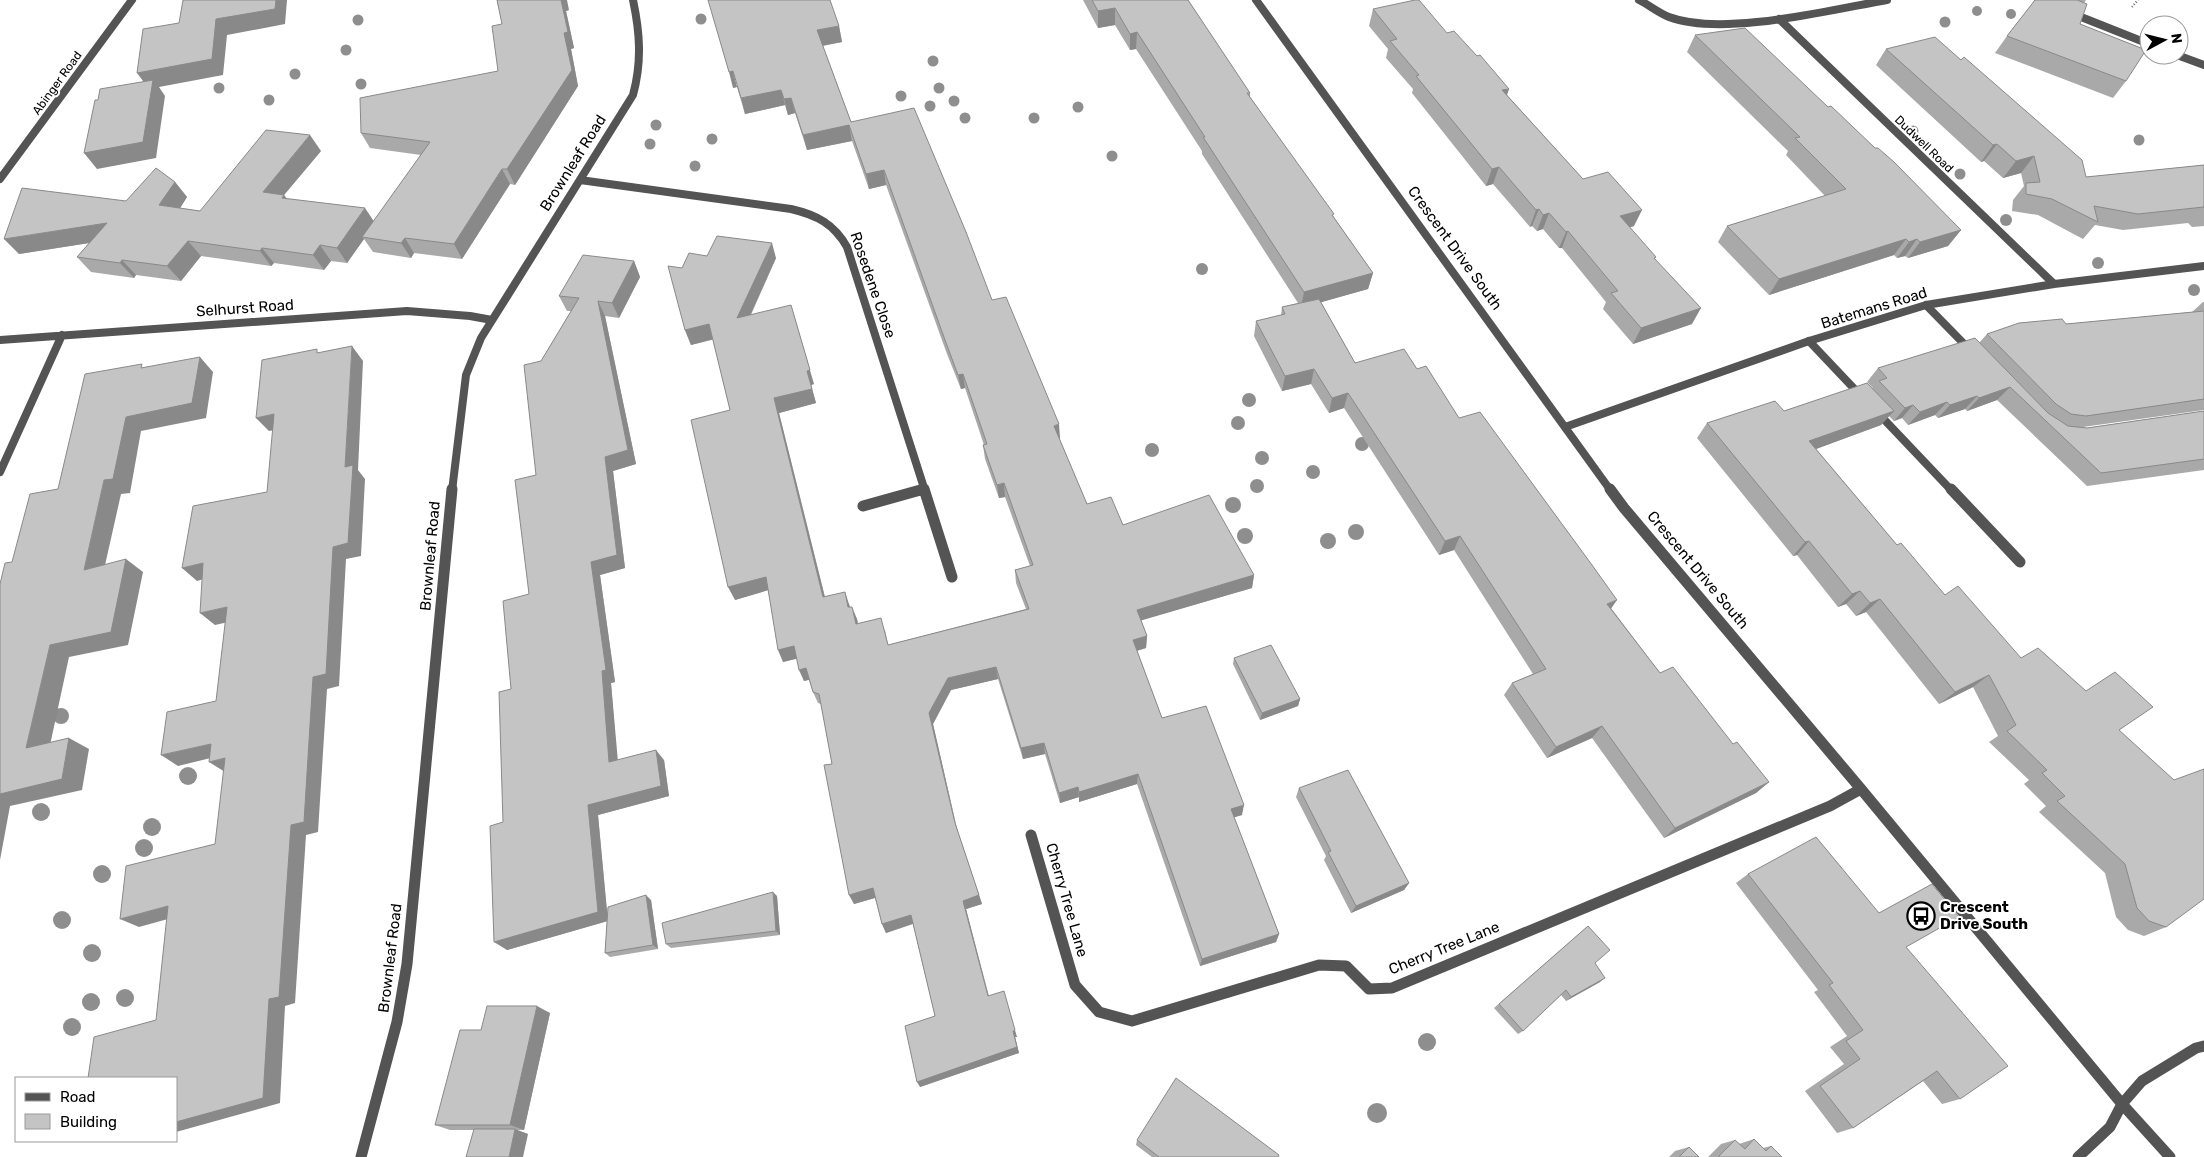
<svg xmlns="http://www.w3.org/2000/svg" width="2204" height="1157" font-family="Rubik,sans-serif">
	<rect width="100%" height="100%" fill="#fff"/>
	<g fill="none" stroke-linecap="round" stroke-linejoin="round">
		<path stroke="#767676" stroke-width="2.5" stroke-dasharray="1 2" stroke-linecap="butt" d="M2132 7 2138 0"/>
		<path stroke="#545454" stroke-width="8" d="M1926 305 1971 351
			M1809 341 1862 397
			M1877 412 1952 491"/>
		<path stroke="#545454" stroke-width="11" d="M1951 489 2020 562"/>
		<path stroke="#545454" stroke-width="8" d="M1256 0 1611 491
			M1639 0C1649 5 1659 13 1669 17 1722 37 1830 10 1887 0
			M2071 13 2149 44
			M1779 19 2054 284
			M2177 55 2204 65
			M0 179 132 0
			M580 180 791 209C817 215 834 224 847 247L925 491
			M0 340 407 311 470 316 492 320
			M1565 427 1809 341 1926 305 2054 284 2204 266
			M0 472 62 335
			M452 491 466 375 481 338 633 95C642 62 640 33 633 0
			M919 491 925 489"/>
		<path stroke="#545454" stroke-width="11" d="M924 489 952 577
			M1610 489 1624 508 1861 789 2122 1104 2170 1157
			M863 506 924 489
			M1031 835 1075 985 1099 1012 1132 1021 1319 965 1346 966 1369 989 1392 988 1830 806 1861 789
			M361 1157 397 1022 407 964 452 489
			M2078 1157 2110 1127 2122 1104 2142 1081 2196 1048 2204 1046"/>
	</g>
	<g fill="#8e8e8e">
		<circle cx="1977" cy="11" r="5"/>
		<circle cx="2011" cy="14" r="5"/>
		<circle cx="701" cy="19" r="5.5"/>
		<circle cx="358" cy="20" r="5.5"/>
		<circle cx="1945" cy="22" r="5.5"/>
		<circle cx="346" cy="50" r="5.5"/>
		<circle cx="933" cy="61" r="5.5"/>
		<circle cx="295" cy="74" r="5.5"/>
		<circle cx="361" cy="84" r="5.5"/>
		<circle cx="219" cy="88" r="5.5"/>
		<circle cx="939" cy="88" r="5.5"/>
		<circle cx="901" cy="96" r="5.5"/>
		<circle cx="269" cy="100" r="5.5"/>
		<circle cx="954" cy="101" r="5.5"/>
		<circle cx="930" cy="106" r="5.5"/>
		<circle cx="1078" cy="107" r="5.5"/>
		<circle cx="965" cy="118" r="5.5"/>
		<circle cx="1034" cy="118" r="5.5"/>
		<circle cx="656" cy="125" r="5.5"/>
		<circle cx="1913" cy="131" r="5.5"/>
		<circle cx="712" cy="139" r="5.5"/>
		<circle cx="2139" cy="140" r="5.5"/>
		<circle cx="650" cy="144" r="5.5"/>
		<circle cx="1112" cy="156" r="5.5"/>
		<circle cx="695" cy="166" r="5.5"/>
		<circle cx="1960" cy="174" r="5.5"/>
		<circle cx="2006" cy="220" r="6"/>
		<circle cx="2098" cy="263" r="6"/>
		<circle cx="1202" cy="269" r="6"/>
		<circle cx="2194" cy="290" r="6"/>
		<circle cx="1249" cy="400" r="7"/>
		<circle cx="1238" cy="423" r="7"/>
		<circle cx="1362" cy="444" r="7"/>
		<circle cx="1152" cy="450" r="7"/>
		<circle cx="1262" cy="458" r="7"/>
		<circle cx="1313" cy="472" r="7"/>
		<circle cx="1257" cy="486" r="7"/>
		<circle cx="1233" cy="505" r="8"/>
		<circle cx="1356" cy="532" r="8"/>
		<circle cx="1245" cy="536" r="8"/>
		<circle cx="1328" cy="541" r="8"/>
		<circle cx="61" cy="716" r="8"/>
		<circle cx="188" cy="776" r="9"/>
		<circle cx="41" cy="812" r="9"/>
		<circle cx="152" cy="827" r="9"/>
		<circle cx="144" cy="848" r="9"/>
		<circle cx="102" cy="874" r="9"/>
		<circle cx="62" cy="920" r="9"/>
		<circle cx="92" cy="953" r="9"/>
		<circle cx="125" cy="998" r="9"/>
		<circle cx="91" cy="1002" r="9"/>
		<circle cx="72" cy="1027" r="9"/>
		<circle cx="1427" cy="1042" r="9"/>
		<circle cx="1377" cy="1113" r="10"/>
	</g>
	<path fill="#a9a9a9" d="M497 0 569 10 566 11 574 48 571 49 578 86 515 185 510 184 462 259 414 253 411 258 373 252 364 239 347 263 331 261 324 270 274 263 271 266 201 256 181 281 136 275 134 278 91 272 77 257 89 243 19 254 126 201 175 182 187 197 180 208 200 211 321 151 284 195 287 199 374 221 421 155 370 148 361 133 498 71 502 24Z
		M1083 0H1188L1250 93V97L1373 273 1368 289 1321 302 1355 363 1417 369 1459 418 1611 608 1660 673 1733 744 1769 782 1756 793 1664 838 1592 738 1547 758 1504 695 1512 683 1533 674 1454 550 1439 555 1344 408 1329 413 1311 384 1282 391 1254 336 1256 321 1281 315 1282 307 1298 303 1202 154V151L1136 49 1130 50 1115 25 1098 28Z
		M2035 0H2086L2084 3 2080 24 2126 81 2113 98 1995 53 2007 36Z
		M1373 9 1447 33 1477 56 1509 89 1507 95 1583 179 1634 226 1630 227 1655 259 1692 324 1633 344 1603 309 1606 302 1562 248H1559L1543 229 1537 231 1532 226 1530 227 1493 184 1486 186 1412 93 1413 89 1386 58 1388 49 1369 26Z
		M839 26 842 42 823 46 851 122 992 300 1060 438 1059 439 1087 504 1123 525 1254 575 1252 588 1141 620 1147 636 1146 648 1137 651 1162 718 1242 815 1234 817 1279 934 1276 942 1200 966 1137 784 1079 802V797L1060 803 1045 754 1023 759 998 679 951 690 933 724 957 829 982 904 966 909 989 996 1017 1037H1015L1019 1053 920 1087 935 1016 913 924 886 933 882 924 875 898 854 904 832 764 821 704 818 703 813 692 809 680 804 681 797 658 783 662 768 590 735 600 730 410 713 339 691 345 685 330 682 268 707 256 776 258 751 315 814 384 811 385 816 403 779 413 825 597 849 604 850 607 857 619 858 624 885 630 888 645 1026 609 1016 583 1015 570 1030 566 1005 497 999 498 985 459 983 445H984L965 388 961 389 947 354 886 185 869 189 852 141 807 150 795 113 788 115 785 105 745 114 737 87 733 88Z
		M1695 35 1828 107 1875 148 1961 230 1948 246 1908 258 1905 256 1897 258 1894 255 1769 295 1718 242 1727 226 1825 196 1786 155 1788 151 1687 52Z
		M1886 49 2086 177 2204 165V226L2192 227 2188 223 2123 230 2095 225 2083 239 2038 215 2012 211 2013 200 2024 186 2021 173 2003 178 1984 161 1981 162 1876 65Z
		M634 261 640 277 619 318 605 316 636 464 613 471 625 568 600 575 615 682 611 683 617 760H664L669 796 598 815 607 914 651 900 658 949 610 957 605 953 607 921 507 950 503 822 511 689 529 594 536 475 541 361 571 311H567L559 296Z
		M2203 302H2204V410L2083 427 2087 428 2204 411V470L2087 486 1997 400 1967 411 1965 409 1938 418 1935 415 1908 425 1902 418 1894 421 1889 416 1881 425 1816 449 1897 545 1945 595 2021 658 2119 730 2166 927 2144 936 2128 930 2116 917 2105 873 2039 812 2046 806 2024 784 2029 780 1989 742 1998 736 1973 687 1939 704 1866 612 1856 616 1846 604 1838 607 1797 555 1793 556 1697 438 1707 423 1784 411 1872 388H1873L1867 382 1878 368 1979 343 1987 334 2066 324 2192 312Z
		M1234 658 1300 699 1298 706 1260 720 1233 664Z
		M1299 788 1409 883 1404 890 1351 913 1324 860 1326 856 1296 797Z
		M1748 874 1906 947 1960 1099 1942 1104 1923 1081 1853 1128 1837 1133 1805 1091 1844 1064 1830 1047 1847 1036 1814 992 1818 990 1736 883Z
		M777 896 780 935 671 948 666 944Z
		M1588 926 1595 963 1600 982 1566 1001 1561 995 1523 1031 1518 1034 1494 1008Z
		M550 1013 524 1130H516L528 1134 474 1130H450L435 1125 481 1030Z
		M1754 1139 1763 1148 1771 1146 1782 1157H1708L1721 1144 1735 1140 1739 1144Z
		M1137 1140 1278 1157H1152L1136 1145Z
		M1689 1147 1699 1157H1669L1675 1151Z"/>
	<path fill="#898989" d="M276 0H287L285 24 227 35 223 75 159 87 165 96 156 158 97 169 84 153 149 89 137 73 216 19Z
		M561 0H567L569 10 566 11 574 48 571 49 578 86 515 185 507 169Z
		M1115 8V25L1098 28V11Z
		M839 26 842 42 820 46 817 30Z
		M1137 32 1136 49 1130 50V34Z
		M733 71 737 87 733 88 729 72Z
		M1509 89 1503 105 1502 90Z
		M781 90 785 105 745 114 741 98Z
		M791 98 795 113 788 115 784 99Z
		M849 125 852 141 807 150 803 135Z
		M310 135 321 151 284 195 295 211 263 192Z
		M1997 144 1984 161 1981 162 1993 145Z
		M2034 156 2021 173 2003 178 2016 161Z
		M1499 167 1493 184 1486 186 1492 169Z
		M502 169 510 184 462 259 454 244Z
		M884 170 886 185 869 189 866 174Z
		M175 182 187 197 172 221 159 205Z
		M365 208 375 223 362 237 364 239 347 263 337 248Z
		M1539 209 1532 226 1530 227 1536 210Z
		M1642 210 1634 226 1612 233 1620 216Z
		M1549 213 1543 229 1537 231 1543 215Z
		M107 223 121 238 19 254 4 239Z
		M1961 230 1948 246 1908 258 1920 242Z
		M1568 231 1562 248H1559L1566 232Z
		M405 238 414 253 411 258 401 243Z
		M1906 239 1894 255 1769 295 1779 279Z
		M1917 239 1905 256 1897 258 1909 242Z
		M188 241 201 256 181 281 167 266Z
		M772 243 776 258 742 333 737 318Z
		M320 245 331 261 324 270 313 255Z
		M262 248 274 263 271 266 260 251Z
		M122 260 136 275 134 278 120 263Z
		M634 261 640 277 619 318 612 303Z
		M1373 273 1368 289 1301 308 1304 292Z
		M598 301 605 316 636 464 613 471 625 568 600 575 615 682 611 683 619 773 609 762 591 562 605 457Z
		M791 305 814 384 811 385 816 403 779 413 828 610 823 597 774 398 807 371Z
		M1701 308 1692 324 1633 344 1641 328Z
		M709 324 715 339 691 345 685 330Z
		M352 346 363 361 358 470 365 479 361 556 346 559 339 686 327 689 318 832 306 835 295 1003 285 1006 280 1103 176 1132V1122L269 999 291 825 313 677 345 467Z
		M200 357 213 372 206 418 141 431 130 493 121 494 101 583 84 570 104 480 126 417Z
		M1314 369 1311 384 1282 391 1285 376Z
		M963 374 965 388 961 389 958 375Z
		M2010 387 1997 400 1967 411 1979 398Z
		M1348 393 1344 408 1329 413 1332 398Z
		M1977 396 1965 409 1938 418 1950 405Z
		M1947 402 1935 415 1908 425 1920 412Z
		M1913 405 1902 418 1894 421 1905 408Z
		M1894 411 1881 425 1797 456 1809 441Z
		M274 414 286 428 269 431 256 418Z
		M1059 424 1060 438 1054 440V426Z
		M1004 483 1005 497 999 498 997 485Z
		M1460 536 1454 550 1439 555 1445 541Z
		M1809 541 1797 555 1793 556 1805 542Z
		M126 559 143 572 128 645 69 657 47 759 26 748 50 645Z
		M203 563 217 575 197 581 182 568Z
		M1254 575 1252 588 1136 622 1137 610Z
		M766 577 772 589 735 600 728 587Z
		M1860 591 1846 604 1838 607 1852 594Z
		M845 592 849 604 853 620 848 607Z
		M1880 599 1866 612 1856 616 1870 603Z
		M1617 600 1608 613 1607 604Z
		M227 607 242 619 215 625 200 613Z
		M852 607 857 619 860 636 856 624Z
		M1147 636 1146 648 1132 652 1133 640Z
		M794 646 800 658 783 662 778 650Z
		M996 667 998 679 951 690 933 724 958 833 929 713 948 678Z
		M806 668 811 679 804 681 799 670Z
		M1989 675 1973 687 1939 704 1955 692Z
		M1300 699 1298 706 1260 720 1262 713Z
		M1602 726 1592 738 1547 758 1556 747Z
		M69 738 89 749 82 790 10 806 0 860V794Z
		M1044 743 1045 754 1023 759 1021 748Z
		M211 744 227 754 178 766 161 755Z
		M656 750 664 760 669 796 598 815 608 921 507 950 494 942 588 805Z
		M225 758V772L209 762Z
		M1138 774 1137 784 1079 802V792Z
		M1769 782 1756 793 1664 838 1675 828Z
		M1078 787 1079 797 1060 803 1059 793Z
		M1244 805 1242 815 1229 819 1231 809Z
		M1409 883 1404 890 1351 913 1356 906Z
		M873 888 878 897 854 904 849 895Z
		M773 892 777 896 780 935 776 931Z
		M646 895 651 900 658 949 653 945Z
		M979 895 982 904 966 909 990 1003 963 901Z
		M168 906 186 914 139 927 120 919Z
		M911 915 915 923 886 933 882 924Z
		M1279 934 1276 942 1200 966 1202 959Z
		M1605 978 1600 982 1566 1001 1571 997Z
		M537 1006 550 1013 524 1130 510 1125Z
		M1015 1030 1017 1037H1015L1019 1053 920 1087 917 1082Z
		M515 1129 528 1134 523 1157H509Z"/>
	<path fill="#c4c4c4" stroke="#898989" d="M183 0H276L275 9 216 19 212 59 137 73 143 29 179 23Z
		M497 0H561L568 32 564 33 572 70 507 169H502L454 244 405 238 401 243 362 237 430 142 361 133 360 98 498 71 492 26 502 24Z
		M708 0H830L839 26 817 30 851 122 914 108 966 232 992 300 1006 297 1059 424 1054 426 1087 504 1111 497 1123 525 1209 495 1254 575 1137 610 1147 636 1133 640 1162 718 1206 706 1244 805 1231 809 1279 934 1202 959 1138 774 1079 792 1078 787 1059 793 1044 743 1021 748 996 667 948 678 929 713 955 823 979 895 963 901 988 996 1004 991 1015 1030 1013 1031 1017 1047 917 1082 905 1026 935 1016 911 915 882 924 873 888 849 895 824 765 832 764 819 694 813 692 806 668 799 670 794 646 778 650 766 577 728 587 691 420 730 410 709 324 685 330 668 266 682 268 689 253 707 256 717 236 772 243 737 318 791 305 810 370 807 371 812 389 774 398 823 597 845 592 848 607H852L856 624 881 618 888 645 1029 609 1015 570 1033 565 1004 483 997 485 983 445 987 444 963 374 958 375 945 340 884 170 866 174 849 125 803 135 791 98 784 99 781 90 741 98 733 71 729 72Z
		M1092 0H1188L1250 93H1247L1334 214 1332 215 1373 273 1304 292 1203 137H1205L1137 32 1130 34 1115 8 1098 11Z
		M1415 0H1419L1447 33 1454 31 1477 56 1480 55 1509 89 1502 90 1583 179 1608 172 1642 210 1620 216 1656 257 1654 258 1701 308 1641 328 1611 293 1618 291 1568 231 1566 232 1549 213 1543 215 1539 209 1536 210 1499 167 1492 169 1416 76 1419 75 1390 41 1397 39 1373 9Z
		M2035 0H2077L2087 4 2080 24 2146 50 2126 81 2007 36Z
		M1745 28 1828 107 1831 106 1875 148H1878L1894 162 1961 230 1920 242 1917 239 1909 242 1906 239 1779 279 1727 226 1846 189 1795 138 1800 137 1695 35Z
		M1935 37 1961 60 1964 57 2082 160 2086 177 2204 165V207L2138 214 2094 206 2098 222 2052 199 2026 194V183L2040 182 2034 156 2016 161 1997 144 1993 145 1886 49Z
		M153 80 143 142 84 153 95 100H98L100 89Z
		M266 130 310 135 263 192 284 195 282 198 365 208 337 248 320 245 313 255 262 248 260 251 188 241 167 266 122 260 120 263 77 257 107 223 4 239 22 188 126 201 156 168 175 182 159 205 200 211Z
		M583 255 634 261 612 303 598 301 628 450 605 457 617 555 591 562 606 670 602 671 609 762 656 750 661 786 588 805 598 912 494 942 490 826 503 822 499 692 511 689 503 601 529 594 515 480 536 475 524 365 541 361 579 298 559 296Z
		M1319 299 1355 363 1404 349 1417 369 1426 366 1459 418 1480 412 1592 565 1617 600 1607 604 1660 673 1673 667 1733 744 1737 742 1769 782 1675 828 1602 726 1556 747 1512 683 1546 669 1460 536 1445 541 1348 393 1332 398 1314 369 1285 376 1256 321 1285 314 1282 307Z
		M2204 311V399L2086 416 2071 414 2056 404 1987 334 2019 323 2062 319 2066 324Z
		M1975 338 2048 413 2068 426 2087 428 2204 411V459L2101 473 2010 387 1979 398 1977 396 1950 405 1947 402 1920 412 1913 405 1905 408 1879 381 1887 378 1878 368Z
		M352 346 345 467 353 465 348 543 333 547 326 674 313 677 304 822 291 825 279 997 269 999 263 1098 176 1122V1078H88L94 1037 156 1020 168 906 120 919 126 866 215 844 225 758 209 762 211 744 161 755 167 712 216 701 227 607 200 613 203 563 182 568 193 506 267 492 274 414 256 418 262 360 317 349V353Z
		M200 357 192 403 126 417 113 479 104 480 84 570 126 559 111 632 50 645 26 748 69 738 62 779 0 794V584L5 563 12 562 30 494 58 489 85 374 142 364 141 368Z
		M1867 383 1894 411 1809 441 1897 545 1901 543 1945 595 1958 586 2021 658 2038 648 2086 691 2115 672 2153 707 2119 730 2174 780 2204 769V899L2166 927 2149 921 2137 908 2125 864 2057 801 2065 796 2042 773 2047 770 2007 731 2016 725 1989 675 1955 692 1880 599 1870 603 1860 591 1852 594 1809 541 1805 542 1707 423 1775 401 1784 411Z
		M1271 645 1300 699 1262 713 1234 658Z
		M1348 770 1409 883 1356 906 1328 852 1331 851 1299 788Z
		M1816 837 1879 913 1932 884 1959 917 1906 947 2008 1066 1960 1099 1937 1071 1853 1128 1820 1086 1860 1059 1846 1041 1863 1030 1829 985 1833 983 1748 874Z
		M773 892 776 931 666 944 662 923Z
		M646 895 653 945 605 953 608 907Z
		M1588 926 1610 950 1595 963 1605 978 1571 997 1566 990 1523 1031 1499 1004Z
		M487 1006H537L510 1125H435L460 1030H481Z
		M1176 1078 1279 1155 1278 1157H1159L1137 1140Z
		M474 1129H515L509 1157H466Z
		M1754 1139 1766 1151 1771 1146 1782 1157H1718L1735 1140 1745 1149Z
		M1689 1147 1699 1157H1679Z"/>
	<defs>
		<g id="bus-ring" transform="scale(1.4375)"><circle r="9.5" fill="#fff" stroke="#000" stroke-width="1.5"/><path d="M-5-6H5V4H4V6H2V4H-2V6H-4V4H-5ZM-3.5-4V0h7V-4ZM-3.5 1.2v1.5H-2V1.2ZM2 1.2v1.5H3.5V1.2Z" fill="#000"/></g>
	</defs>
	<g fill-rule="evenodd">
		<use href="#bus-ring" x="1921" y="916"/>
	</g>
	<g text-anchor="middle" stroke-width="4" stroke-linejoin="round" paint-order="stroke">
		<g font-size="12" fill="#000" stroke="#fff">
			<text transform="translate(57 83) rotate(-54)" y="4">Abinger Road</text>
			<text transform="translate(1924 144) rotate(44)" y="4">Dudwell Road</text>
		</g>
		<g font-size="15" fill="#000" stroke="#fff">
			<text transform="translate(573 163) rotate(-58)" y="5">Brownleaf Road</text>
			<text transform="translate(1455 248) rotate(54)" y="5">Crescent Drive South</text>
			<text transform="translate(873 285) rotate(71)" y="5">Rosedene Close</text>
			<text transform="translate(245 308) rotate(-4)" y="5">Selhurst Road</text>
			<text transform="translate(1874 308) rotate(-17)" y="5">Batemans Road</text>
			<text transform="translate(430 556) rotate(-85)" y="5">Brownleaf Road</text>
			<text transform="translate(1698 570) rotate(50)" y="5">Crescent Drive South</text>
			<text transform="translate(1067 900) rotate(74)" y="5">Cherry Tree Lane</text>
			<text transform="translate(1444 948) rotate(-22)" y="5">Cherry Tree Lane</text>
			<text transform="translate(390 958) rotate(-83)" y="5">Brownleaf Road</text>
		</g>
		<g font-size="15" font-weight="bold" fill="#000" stroke="#fff" text-anchor="start">
			<text x="1940" y="912">Crescent<tspan x="1940" dy="17">Drive South</tspan></text>
		</g>
	</g>
	<rect x="15" y="1077" width="162" height="65" fill="#ffffff" stroke="#999999"/>
	<rect x="25" y="1093" width="25" height="8" fill="#545454" stroke="#999999"/>
	<text x="60" y="1102" font-size="15" fill="#000000">Road</text>
	<rect x="25" y="1114" width="25" height="15" fill="#c4c4c4" stroke="#999999"/>
	<text x="60" y="1127" font-size="15" fill="#000000">Building</text>
	<g transform="translate(2164 40) rotate(83)"><circle r="24" fill="#ffffff" stroke="#999999"/>
	<path d="M0-4L9 19L0 12L-9 19Z" fill="#000000"/>
	<text y="-8" font-size="14" font-weight="bold" text-anchor="middle" fill="#000000">N</text>
	</g>
</svg>
